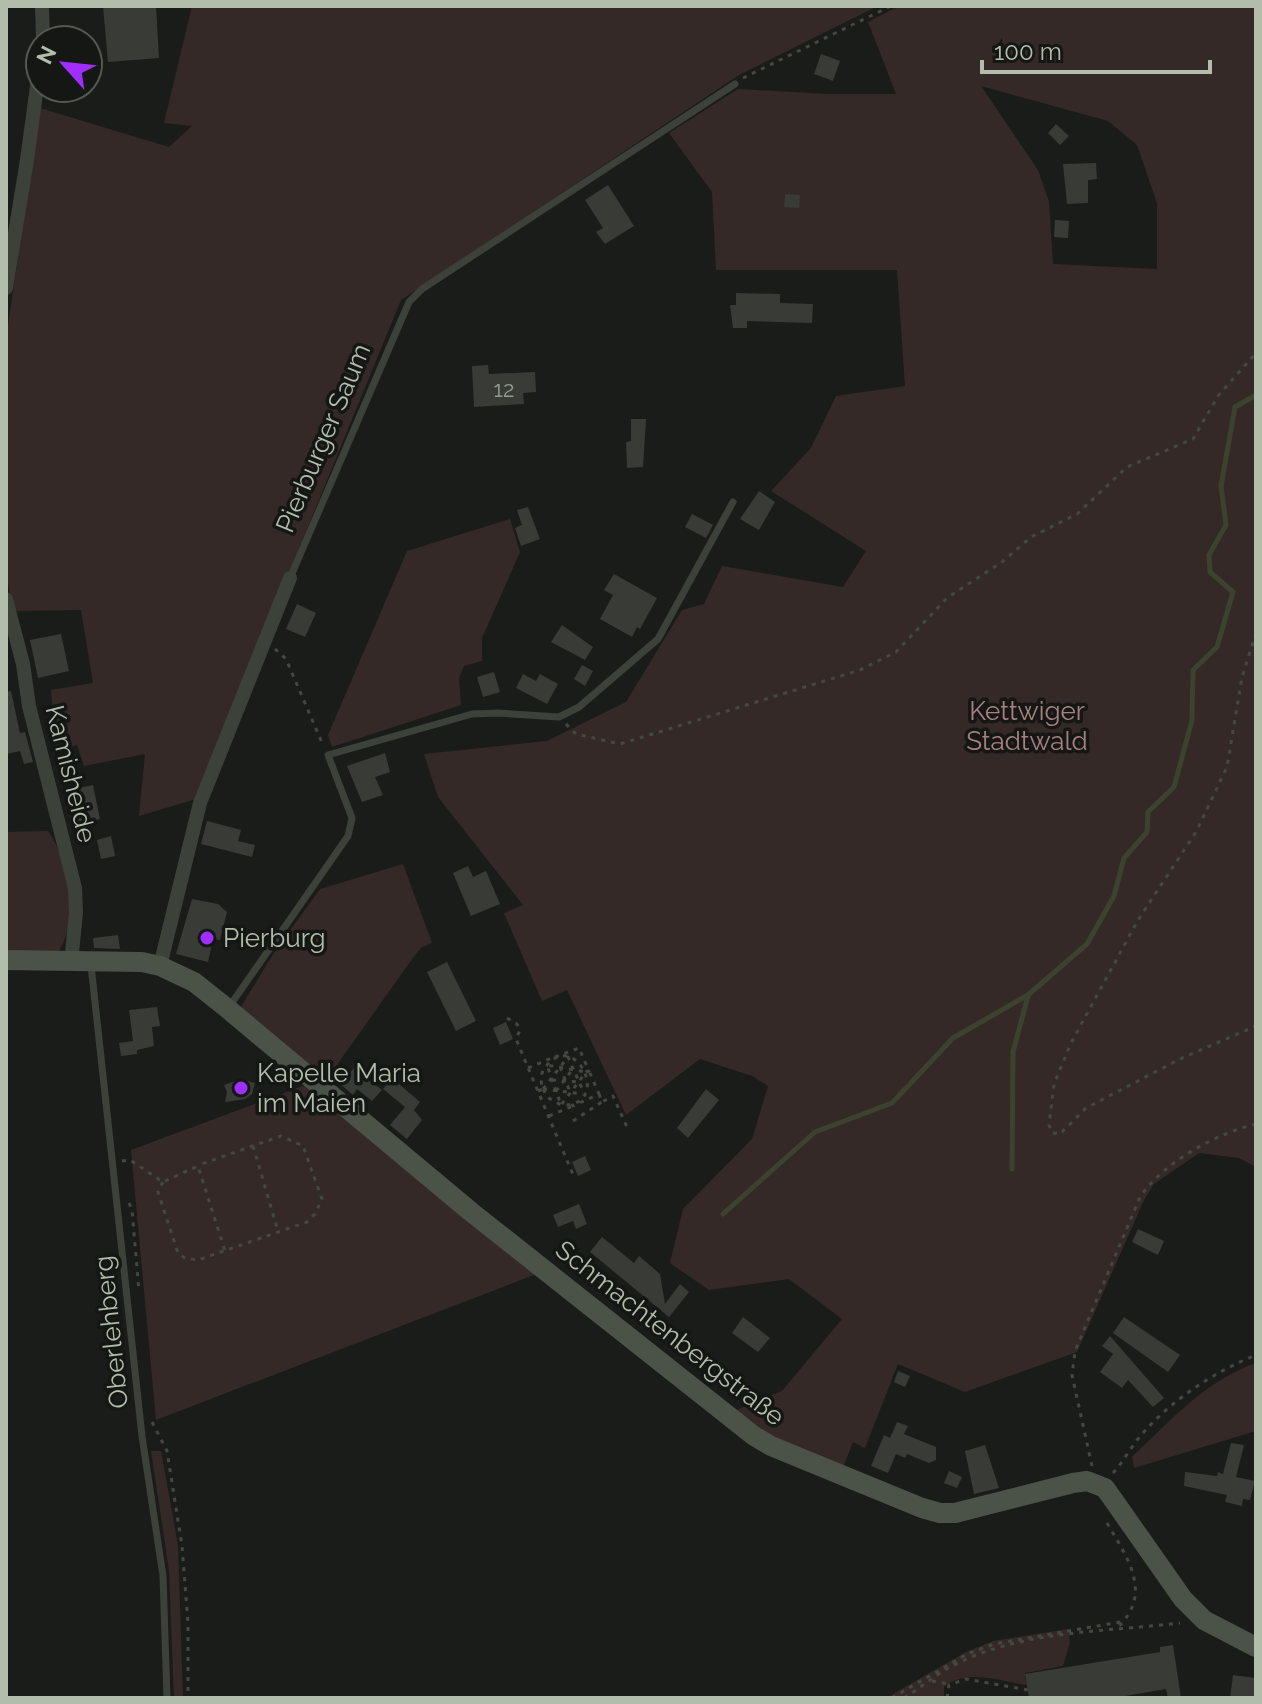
<svg xmlns="http://www.w3.org/2000/svg" width="1262" height="1704" font-family="Raleway,sans-serif">
	<rect width="100%" height="100%" fill="#1a1c19"/>
	<path fill="#352928" fill-rule="evenodd" d="M192 6H878L739 75 401 300 196 799 139 816 145 754 84 766 77 745 56 751 51 690 93 683 81 610 14 611 6 575V339L40 108 169 147 192 126 164 123Z
		M899 6H1256V1167L1239 1158 1199 1153 1154 1184 1144 1200 1077 1352 965 1392 898 1364 865 1448 853 1442 842 1470 772 1441 734 1411 782 1391 842 1319 789 1279 709 1290 670 1263 683 1209 752 1139 768 1086 752 1076 700 1059 626 1115 567 990 542 1001 504 913 523 905 438 797 424 754 547 741 626 702 682 610 704 604 722 566 843 587 866 551 771 491 811 448 836 396 905 386 897 270H716L712 192 669 133 738 89 828 94H896L868 22ZM981 86 1108 121 1137 145 1157 203V269L1053 264 1049 202 1038 170Z
		M510 519 520 552 482 638V661L464 666 459 678 461 705 332 747 328 735 407 551Z
		M48 831C69 861 80 923 57 954H6V832Z
		M403 864 432 943 422 947 415 955 324 1083 239 1010 274 953 320 889Z
		M311 1083 539 1273 156 1420 131 1150Z
		M1256 1363V1431L1134 1468 1132 1457C1171 1420 1205 1381 1256 1363Z
		M151 1451H161L178 1545 183 1698H174L169 1571Z
		M1068 1629 1070 1642 1063 1666 1025 1673 1026 1685C1001 1681 965 1668 944 1687V1698H886L966 1652 993 1641Z"/>
	<g fill="none" stroke-linecap="round" stroke-linejoin="round">
		<path stroke="#3b422d" stroke-width="5" d="M1012 1169 1013 1052 1028 996
			M723 1214 815 1132 892 1103 953 1038 1028 995 1087 944 1114 896 1124 858 1147 832 1148 812 1174 787 1192 720 1193 670 1217 647 1233 592 1210 572 1209 555 1226 525 1221 486 1235 407 1256 395"/>
	</g>
	<path fill="#383b36" d="M103 6H156L159 58 108 62Z
		M821 54 840 61 833 81 814 74Z
		M1056 124 1069 136 1060 145 1048 133Z
		M1096 163 1097 179 1088 180V203L1067 204 1063 164Z
		M608 185 634 226 605 244 596 232 603 228 585 200Z
		M785 194 800 195 799 208 784 207Z
		M1055 220 1069 221 1068 238 1054 237Z
		M736 293 780 294V303L813 304 812 323 747 321V328H733L730 305H736Z
		M488 365 489 374 535 372 536 392 523 393 524 404 474 407 472 366Z
		M631 419H646L643 467 627 468 626 442 631 441Z
		M759 491 775 502 759 530 740 519Z
		M528 507 540 539 521 546 515 528 522 525 517 510Z
		M692 514 713 525 706 538 685 527Z
		M614 574 657 598 640 629 637 627 632 637 600 619 613 595 604 590Z
		M297 604 316 613 305 637 286 629Z
		M562 625 593 647 585 660 551 642Z
		M61 634 69 671 38 678 30 640Z
		M582 665 593 671 585 686 574 679Z
		M494 672 500 692 483 697 477 677Z
		M523 674 536 681 540 674 558 684 547 704 516 688Z
		M11 691 20 733 25 732 33 762 24 764 20 751 6 754V692Z
		M385 753 390 772 375 777 383 795 362 802 347 766Z
		M93 785 100 819 72 825 64 791Z
		M207 821 241 830 238 841 255 845 252 857 201 844Z
		M111 836 115 856 101 859 97 840Z
		M468 866 473 877 486 871 500 904 471 916 453 873Z
		M192 899 218 904 227 912 220 940 213 939 208 962 176 954Z
		M118 935 120 949 94 948 93 938Z
		M447 962 476 1021 456 1031 427 972Z
		M157 1007 160 1026 152 1027 154 1046 137 1050V1054L121 1056 119 1043 133 1041 129 1010Z
		M506 1022 513 1039 500 1045 493 1028Z
		M354 1068 382 1090 372 1101 357 1089 353 1095 340 1084Z
		M392 1078 420 1102 414 1110 422 1120 407 1139 390 1125 405 1107 383 1089Z
		M241 1079 255 1083 252 1094 245 1099 225 1102 227 1092 224 1085Z
		M706 1089 719 1100 688 1138 677 1128Z
		M585 1156 591 1170 578 1176 572 1162Z
		M579 1204 587 1224 576 1229 573 1221 558 1227 553 1215Z
		M1138 1229 1164 1241 1158 1255 1132 1242Z
		M602 1237 634 1263 639 1256 660 1274 665 1304 680 1284 689 1292 669 1317 590 1252Z
		M743 1317 770 1338 758 1352 732 1333Z
		M1124 1317 1180 1355 1168 1372 1113 1333Z
		M1110 1336 1164 1398 1153 1407 1128 1380 1122 1388 1100 1372 1113 1354 1102 1346Z
		M898 1371 910 1376 905 1387 894 1382Z
		M897 1422 908 1426 904 1434 936 1447V1460L929 1463 907 1454 905 1458 896 1454 888 1473 871 1466 884 1435 890 1438Z
		M1231 1443 1244 1445 1236 1477 1255 1481 1250 1500 1243 1499 1242 1506 1225 1502 1227 1495 1184 1486 1185 1472 1217 1476 1218 1472 1223 1474Z
		M985 1445 999 1488 974 1494 965 1451Z
		M949 1471 962 1477 957 1488 944 1483Z
		M1173 1645 1181 1698H1168L1166 1689 1114 1698H1029L1025 1674 1160 1652V1647Z
		M1233 1675 1256 1678V1698H1230Z"/>
	<g fill="none" stroke-linecap="round" stroke-linejoin="round">
		<path stroke="#434940" stroke-width="3" stroke-dasharray="4 6" stroke-linecap="butt" d="M743 78 891 6
			M1256 633 1242 677 1227 767 1196 832 1138 920 1071 1043 1054 1084 1049 1125 1052 1133 1060 1134 1086 1108 1182 1058 1256 1026
			M275 649 286 659 323 745
			M566 724 576 734 620 744 860 670 896 652 947 598 1002 562 1031 537 1077 514 1127 467 1193 439 1218 396 1256 353
			M507 1018 517 1024 520 1030 516 1039 574 1177
			M555 1057 579 1048 589 1071 586 1072 561 1105 547 1065 586 1072
			M560 1067 570 1092
			M528 1068 554 1057
			M265 1078 276 1072
			M552 1080 579 1082
			M543 1089 568 1057 584 1093
			M543 1089 583 1094
			M538 1091 543 1089C540 1081 540 1072 547 1065 577 1030 613 1107 561 1105L547 1097 543 1089
			M556 1091 573 1069
			M599 1094 602 1102 613 1096 627 1127
			M572 1104 573 1106 599 1094 589 1071
			M549 1116 573 1106
			M573 1121 602 1102
			M253 1146 278 1231
			M122 1161 130 1160 163 1182 198 1166 225 1251
			M163 1182 158 1192 178 1253 185 1258 198 1260 307 1222 315 1214 322 1199 303 1146 281 1136 199 1165
			M129 1203 132 1210 139 1291
			M152 1422 167 1451 182 1546 188 1623V1698
			M1092 1466 1072 1375 1075 1351 1140 1197C1164 1162 1215 1134 1256 1124
			M1113 1473C1124 1461 1132 1445 1143 1433 1173 1399 1214 1372 1256 1355
			M1107 1523C1128 1559 1154 1594 1116 1629
			M932 1681 948 1684
			M892 1698 967 1654 994 1644 1126 1621
			M904 1698C920 1688 934 1676 950 1667 1019 1630 1105 1632 1180 1623
			M947 1698 949 1685 966 1679 1034 1691"/>
		<path stroke="#3c413a" stroke-width="7" d="M290 578 409 302 422 289 735 84
			M91 965 142 1436 163 1576 167 1698
			M229 1007 348 836 352 818 328 755 472 714 498 713 559 717 579 707 658 639 733 502"/>
		<path stroke="#3c413a" stroke-width="14" d="M42 6 43 40
			M6 288 27 160 40 64
			M6 599 23 664 29 706 75 888 76 913 71 962
			M160 966 200 803 290 578"/>
		<path stroke="#4b5248" stroke-width="20" d="M6 960 142 962 160 966 194 982 228 1009 470 1211 754 1436 771 1446 922 1508 940 1513H955L1073 1483 1087 1481 1105 1488 1183 1599 1204 1620 1256 1647"/>
	</g>
	<g fill="#a02eff" stroke="#151714" stroke-width="3">
		<circle cx="207" cy="938" r="8"/>
		<circle cx="241" cy="1088" r="8"/>
	</g>
	<g text-anchor="middle" stroke-width="7" stroke-linejoin="round" paint-order="stroke">
		<g font-size="22" fill="#949c8e">
			<text x="504" y="397">12</text>
		</g>
		<g font-size="26" fill="#b2bdab" stroke="#151714">
			<text transform="translate(323 438) rotate(-67)" y="9">Pierburger Saum</text>
			<text transform="translate(71 774) rotate(76)" y="9">Kamisheide</text>
			<text transform="translate(111 1332) rotate(-96)" y="9">Oberlehberg</text>
			<text transform="translate(670 1333) rotate(38)" y="9">Schmachtenbergstraße</text>
		</g>
		<g font-size="26" fill="#a98082" stroke="#151714">
			<text x="1027" y="720">Kettwiger<tspan x="1027" dy="30">Stadtwald</tspan></text>
		</g>
		<g font-size="26" fill="#b2bdab" stroke="#151714" text-anchor="start">
			<text x="223" y="947">Pierburg</text>
			<text x="257" y="1082">Kapelle Maria<tspan x="257" dy="30">im Maien</tspan></text>
		</g>
	</g>
	<rect width="1262" height="1704" fill="none" stroke="#b2bdab" stroke-width="16"/>
	<g transform="translate(64 64) rotate(297)"><circle r="38" fill="#151714" stroke="#545950" stroke-width="2"/>
	<path d="M0-6L14 30L0 20L-14 30Z" fill="#a02eff"/>
	<text y="-12" font-size="22" font-weight="bold" text-anchor="middle" fill="#b2bdab">N</text>
	</g>
	<path d="M982 60v12h228v-12" fill="none" stroke="#b2bdab" stroke-width="4"/>
	<text x="994" y="60" font-size="24" fill="#b2bdab" stroke="#151714" stroke-width="6" paint-order="stroke">100 m</text>
</svg>
